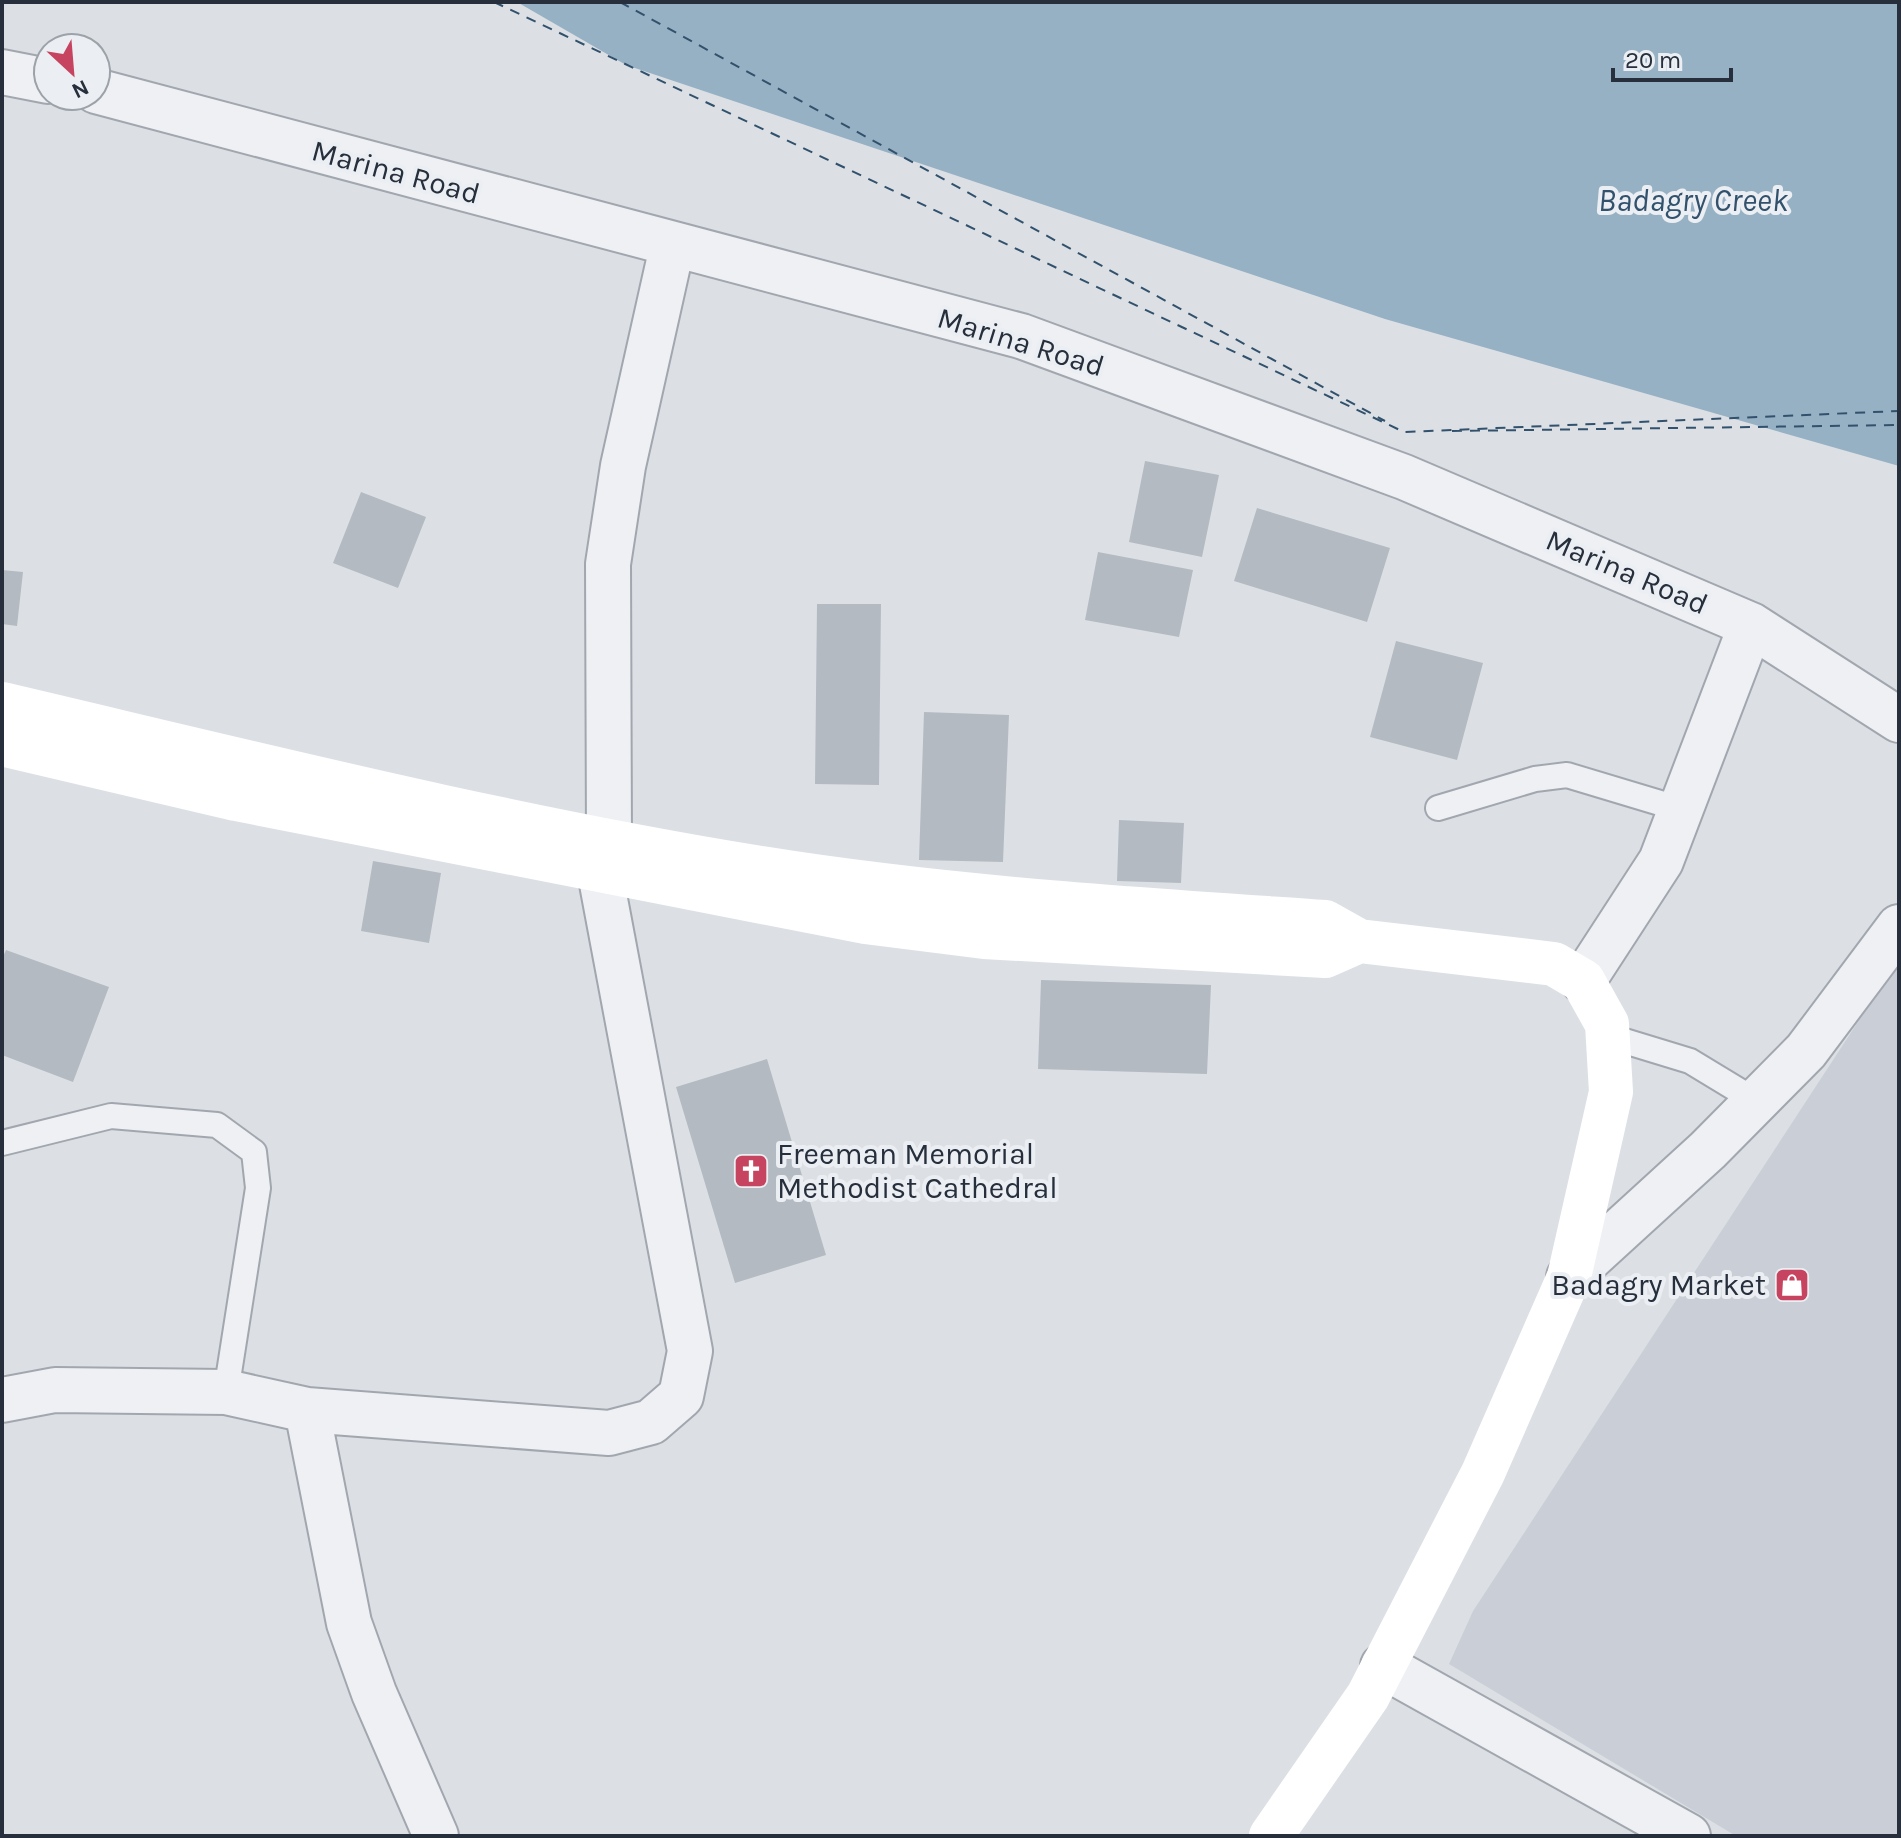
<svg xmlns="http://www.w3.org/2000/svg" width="1901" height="1838" font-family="Karla,sans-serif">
	<rect width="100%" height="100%" fill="#dce0e5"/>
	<path fill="#cacfd7" d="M1899 959V1836H1736L1449 1664 1473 1611Z"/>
	<path fill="#97b1c4" d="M517 2H1899V466L1385 319 626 65Z"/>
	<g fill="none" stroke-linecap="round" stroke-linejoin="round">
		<path stroke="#32516c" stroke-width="2" stroke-dasharray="10 8" stroke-linecap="butt" d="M494 2 1404 432 1899 411
			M620 2 1385 421
			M1452 431 1899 425"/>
	</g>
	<path fill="#b3bac2" d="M1145 461 1219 475 1202 557 1129 542Z
		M361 492 426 517 398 588 333 563Z
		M1257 508 1390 548 1367 622 1234 581Z
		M1098 552 1193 570 1179 637 1085 620Z
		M2 570 23 572 17 626 2 624Z
		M817 604H881L879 785 815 784Z
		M1396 641 1483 663 1457 760 1370 737Z
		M924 712 1009 715 1003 862 919 860Z
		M1119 820 1184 823 1181 883 1117 881Z
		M373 861 441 873 429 943 361 931Z
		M6 950 109 987 73 1082 2 1055V959Z
		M1041 980 1211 985 1207 1074 1038 1069Z
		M767 1059 826 1255 735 1283 676 1087Z"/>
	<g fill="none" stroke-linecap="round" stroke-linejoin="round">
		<g stroke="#a2a7af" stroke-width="28">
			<path id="lane" d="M1438 808 1535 779 1567 775 1680 809
				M1608 1036 1690 1061 1756 1101
				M2 1143 111 1116 217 1125 254 1152 258 1188 226 1392"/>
		</g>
		<g stroke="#a2a7af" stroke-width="48">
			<path id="street" d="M2 72 48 81
				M96 91 1021 336 1404 477 1751 625 1899 720
				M609 841 608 564 623 466 672 247
				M1583 981 1661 861 1751 625
				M1569 1277 1708 1150 1806 1051 1899 927
				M2 1400 55 1390 226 1392 307 1410 609 1433 651 1422 681 1396 690 1351 600 873
				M307 1410 349 1623 374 1693 436 1836
				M1383 1666 1688 1836"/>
		</g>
		<use href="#lane" stroke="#eef0f4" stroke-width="24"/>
		<use href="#street" stroke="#eef0f4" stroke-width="44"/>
		<path stroke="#fff" stroke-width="44" d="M2 704C253 763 506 827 761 868 948 898 1136 909 1325 922L1359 941 1554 964 1583 981 1607 1024 1611 1092 1569 1277 1483 1473 1368 1696 1271 1836
			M2 744 236 799 865 922 984 937 1325 956 1359 941"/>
	</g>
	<defs>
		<g id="church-square" transform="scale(1.8)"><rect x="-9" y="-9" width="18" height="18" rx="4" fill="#c74461" stroke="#ebeff3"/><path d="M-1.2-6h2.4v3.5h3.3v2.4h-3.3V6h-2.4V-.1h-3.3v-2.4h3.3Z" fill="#fff"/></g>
		<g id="shop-square" transform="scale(1.8)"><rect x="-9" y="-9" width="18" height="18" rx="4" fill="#c74461" stroke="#ebeff3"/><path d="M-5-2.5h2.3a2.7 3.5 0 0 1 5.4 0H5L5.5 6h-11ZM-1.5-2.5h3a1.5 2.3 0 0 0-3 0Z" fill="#fff"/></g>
	</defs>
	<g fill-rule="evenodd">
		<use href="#church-square" x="751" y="1171"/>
		<use href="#shop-square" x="1792" y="1285"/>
	</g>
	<g text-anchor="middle" stroke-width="8" stroke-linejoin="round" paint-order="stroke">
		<g font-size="30" fill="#262f3b" stroke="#ebeff3">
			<text transform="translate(396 172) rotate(15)" y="10">Marina Road</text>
			<text transform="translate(1021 342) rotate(17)" y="10">Marina Road</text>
			<text transform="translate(1627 572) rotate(23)" y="10">Marina Road</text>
		</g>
		<g font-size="30" fill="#262f3b" stroke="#ebeff3" text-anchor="start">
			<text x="777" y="1164">Freeman Memorial<tspan x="777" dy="34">Methodist Cathedral</tspan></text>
			<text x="1766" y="1295" text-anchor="end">Badagry Market</text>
		</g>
		<g font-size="32" font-style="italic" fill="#32516c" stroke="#ebeff3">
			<text x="1693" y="211">Badagry Creek</text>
		</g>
	</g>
	<rect width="1901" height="1838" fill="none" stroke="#262f3b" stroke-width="8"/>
	<g transform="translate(72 72) rotate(154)"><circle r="38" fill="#ebeff3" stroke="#9ca2a9" stroke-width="2"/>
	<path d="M0-6L14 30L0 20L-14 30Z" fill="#c74461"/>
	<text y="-12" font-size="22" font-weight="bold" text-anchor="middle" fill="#262f3b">N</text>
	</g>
	<path d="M1613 68v12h118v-12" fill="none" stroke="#262f3b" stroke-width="4"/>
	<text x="1625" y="68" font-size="24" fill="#262f3b" stroke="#ebeff3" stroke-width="6" paint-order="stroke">20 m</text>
</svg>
